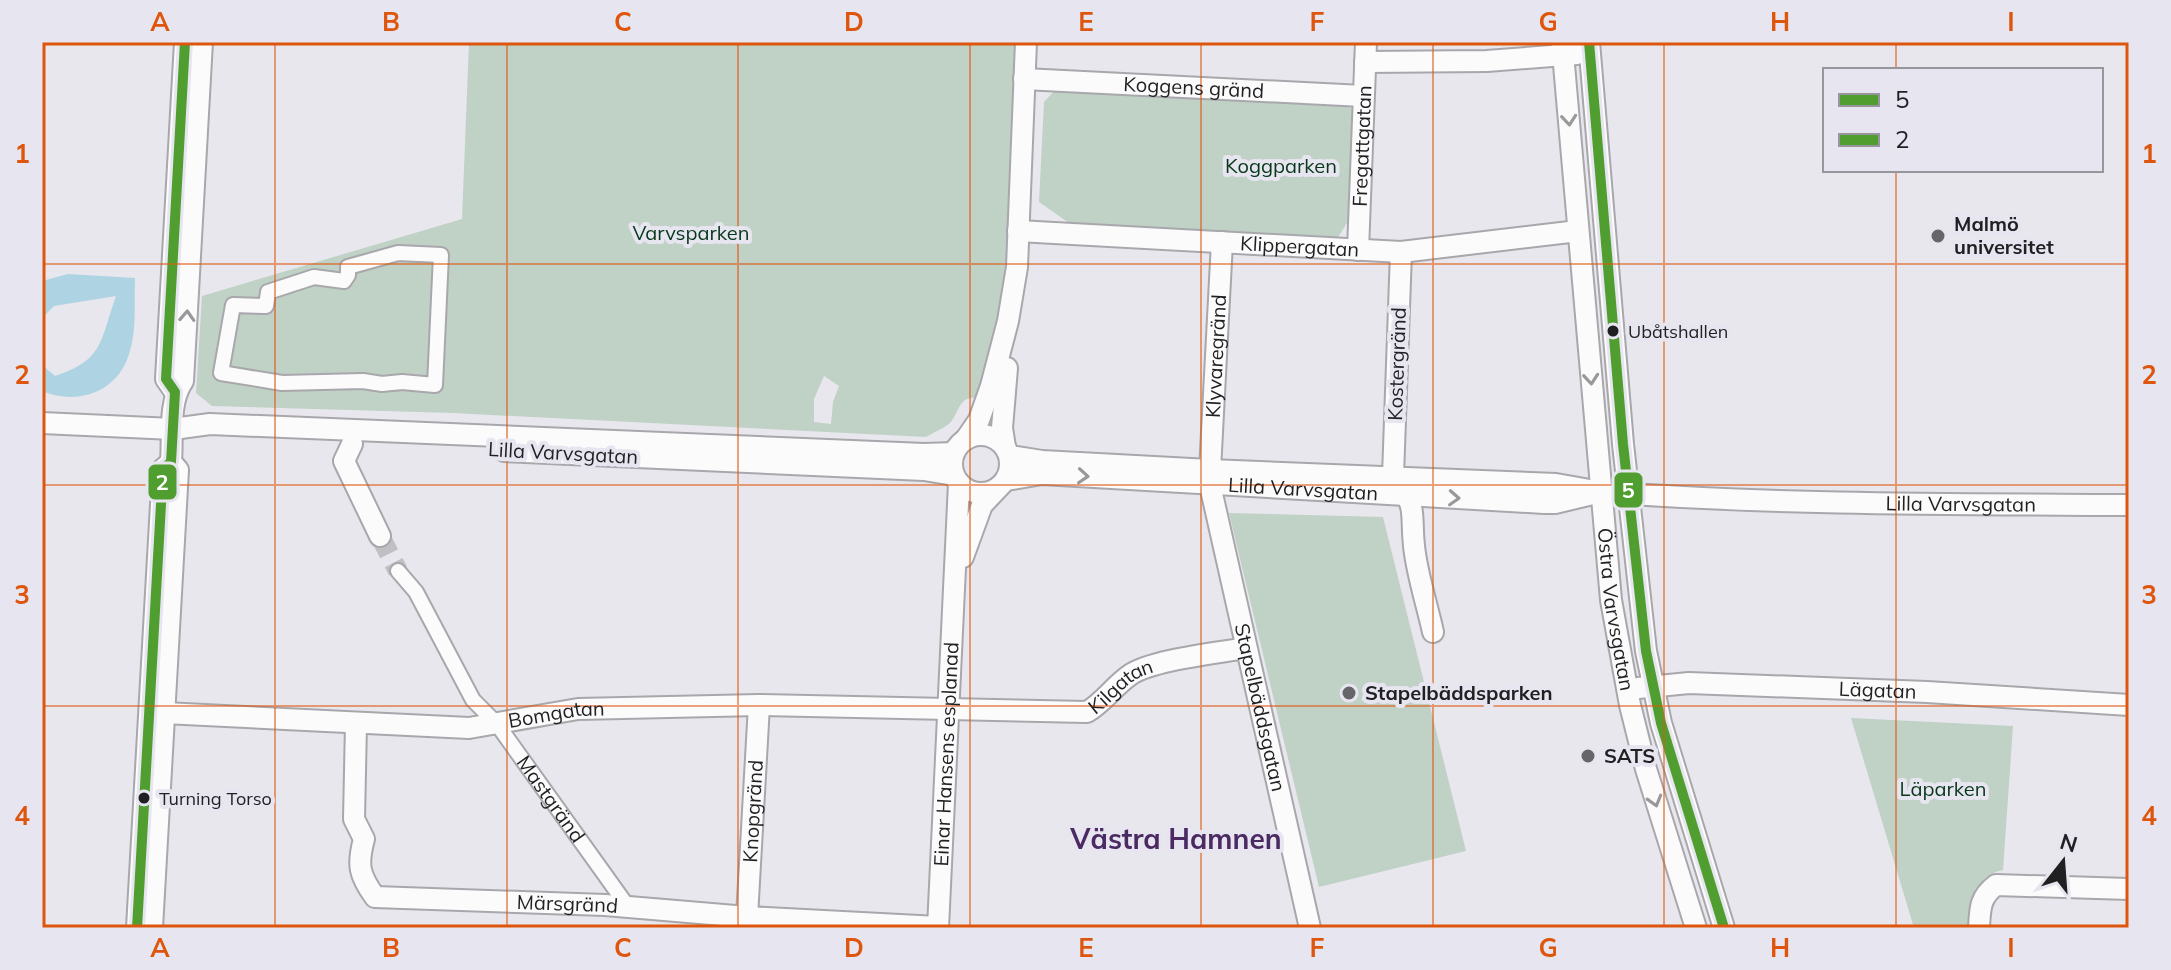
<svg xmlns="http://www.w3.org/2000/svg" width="2171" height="970" font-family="Mulish,sans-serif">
	<rect width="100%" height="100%" fill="#e8e7ed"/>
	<path fill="#c0d1c6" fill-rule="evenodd" d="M469 42H1019L1007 288 1000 332 977 398C958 396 960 412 950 423 943 429 934 432 926 437L453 413 212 406 196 393 202 296 462 219ZM824 376 839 386 833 402 831 424 814 422V399Z
		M1060 85 1340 99 1357 113 1350 218 1337 239 1069 223 1039 202 1044 102Z
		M1229 513 1383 517 1466 851 1319 887Z
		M1851 718 2013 726 2003 870C1974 875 1973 904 1971 928H1914Z"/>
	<path fill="#aed3e2" d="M68 274 135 278C134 302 137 331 129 354 118 392 77 406 42 391V365L55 376C104 360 100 341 116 296L54 306 42 318V281Z"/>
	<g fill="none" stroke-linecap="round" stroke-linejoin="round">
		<path stroke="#c0bfc4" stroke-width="20" stroke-dasharray="20 10" stroke-linecap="butt" d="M380 536 398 571"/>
		<g stroke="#a8a7ac" stroke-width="18">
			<g id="pedestrian">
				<path d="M398 253 441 255 435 385 402 382 382 384 363 381 282 383 221 373 233 305 266 306 268 292 314 277 344 281 348 275V267Z"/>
				<path id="s1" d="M398 571 416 592 473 700 497 724 628 907"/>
			</g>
		</g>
		<g stroke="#a8a7ac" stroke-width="24">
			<g id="minor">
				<path id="s2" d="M1562 42 1611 600 1630 705 1646 769 1696 928"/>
				<path d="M1589 42 1623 444 1646 651 1661 723 1724 928"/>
				<path d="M1365 62 1487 61 1577 54"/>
				<path id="s3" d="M1024 79 1363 96"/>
				<path id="s4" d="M1018 231 1401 252 1578 231"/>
				<path id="s5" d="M1358 250 1366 42"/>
				<path d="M1401 252 1393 476C1419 510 1410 508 1414 546 1417 575 1427 604 1433 632"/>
				<path d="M175 392 166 379 185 42"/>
				<path d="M42 423 173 429 210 424 924 454 954 453"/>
				<circle cx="981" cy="464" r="29"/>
				<path d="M966 439 979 420 991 386 1008 321 1017 267 1026 42"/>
				<path d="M352 444 344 461 380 536"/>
				<path d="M1005 447 1002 428 1007 368"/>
				<path d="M504 451 924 470 954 475"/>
				<path id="s6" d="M1210 470 1222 242"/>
				<path id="s7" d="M1006 480 1042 474 1544 503H1555L1601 492 1556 484 1210 470 1042 461 1010 456"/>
				<path id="s8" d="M1210 485 1310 928"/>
				<path id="s9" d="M1617 493C1787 505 1958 504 2129 505"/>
				<path d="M963 557 982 505 999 487"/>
				<path id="s10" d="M1638 688 1689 683 1927 692 2129 705"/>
				<path id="s11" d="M164 713 469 728 578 709 759 705 1087 712C1104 702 1114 686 1130 675 1151 660 1218 653 1246 648"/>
				<path id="s12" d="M356 724 354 819 364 839C357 865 359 875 375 897L605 905 747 917 938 927"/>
				<path id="s13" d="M747 917 759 705"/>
				<path d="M137 928 163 469 171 462"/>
				<path d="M152 928 178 470 171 462C173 437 168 402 183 381L202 42"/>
				<path id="s14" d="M938 928 959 483"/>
				<path d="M1979 928C1980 908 1980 897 1996 885L2129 889"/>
			</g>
		</g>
		<use href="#pedestrian" stroke="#fcfbfc" stroke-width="14"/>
		<use href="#minor" stroke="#fcfbfc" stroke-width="20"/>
		<g stroke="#e7e5ef" stroke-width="16">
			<path id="bus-1" d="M1589 42 1623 444 1646 651 1661 723 1724 928"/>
		</g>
		<g stroke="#e7e5ef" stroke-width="16">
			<path id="bus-2" d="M137 928 163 469 171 462 175 392 166 379 185 42"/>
		</g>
		<use href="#bus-1" stroke="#509e2f" stroke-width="10"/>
		<use href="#bus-2" stroke="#509e2f" stroke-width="10"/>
	</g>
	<defs><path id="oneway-chevron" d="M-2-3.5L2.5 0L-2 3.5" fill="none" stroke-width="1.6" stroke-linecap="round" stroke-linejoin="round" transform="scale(2)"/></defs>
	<g stroke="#99989a">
		<use href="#oneway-chevron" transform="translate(1569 120) rotate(85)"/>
		<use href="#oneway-chevron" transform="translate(187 316) rotate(-87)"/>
		<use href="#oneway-chevron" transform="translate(1591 379) rotate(85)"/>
		<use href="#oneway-chevron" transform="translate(1083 476) rotate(4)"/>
		<use href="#oneway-chevron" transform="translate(1454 498) rotate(3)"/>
		<use href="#oneway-chevron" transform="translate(1655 801) rotate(74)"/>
	</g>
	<path fill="none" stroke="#de560d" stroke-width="2" stroke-opacity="0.55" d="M275 42V928M507 42V928M738 42V928M970 42V928M1201 42V928M1433 42V928M1664 42V928M1896 42V70M1896 170V928M42 264H2129M42 485H2129M42 706H2129"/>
	<g fill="#666569" stroke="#e7e5ef" stroke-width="3">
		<circle cx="1938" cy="236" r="8"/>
		<circle cx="1349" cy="693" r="8"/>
		<circle cx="1588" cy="756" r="8"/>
	</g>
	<g fill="#201f22" stroke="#e7e5ef" stroke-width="3">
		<circle cx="1613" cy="331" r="7"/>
		<circle cx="144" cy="798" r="7"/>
	</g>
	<g text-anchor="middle" stroke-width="8" stroke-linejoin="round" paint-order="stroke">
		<g font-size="18" fill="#201f22" stroke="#e7e5ef" text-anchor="start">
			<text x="1628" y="338">Ubåtshallen</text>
			<text x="159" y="805">Turning Torso</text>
		</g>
		<g font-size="20" fill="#201f22" stroke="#e7e5ef">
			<text dy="7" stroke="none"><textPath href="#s3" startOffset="170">Koggens gränd</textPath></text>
			<text dy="7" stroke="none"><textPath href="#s5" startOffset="104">Fregattgatan</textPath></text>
			<text dy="7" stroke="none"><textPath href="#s4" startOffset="282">Klippergatan</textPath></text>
			<text dy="7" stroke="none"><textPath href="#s6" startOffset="114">Klyvaregränd</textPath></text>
			<text transform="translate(1397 364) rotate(-88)" y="7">Kostergränd</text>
			<text transform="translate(563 453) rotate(3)" y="7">Lilla Varvsgatan</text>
			<text dy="7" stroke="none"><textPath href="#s7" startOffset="298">Lilla Varvsgatan</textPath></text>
			<text dy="7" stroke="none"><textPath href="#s9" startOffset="344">Lilla Varvsgatan</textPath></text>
			<text dy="7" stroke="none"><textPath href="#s2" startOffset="570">Östra Varvsgatan</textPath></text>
			<text dy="7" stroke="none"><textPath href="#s11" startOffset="968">Kilgatan</textPath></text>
			<text dy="7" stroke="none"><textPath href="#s10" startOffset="240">Lägatan</textPath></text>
			<text dy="7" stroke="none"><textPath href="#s8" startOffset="228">Stapelbäddsgatan</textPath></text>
			<text dy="7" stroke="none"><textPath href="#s11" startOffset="394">Bomgatan</textPath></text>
			<text dy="7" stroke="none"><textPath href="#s14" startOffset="174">Einar Hansens esplanad</textPath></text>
			<text dy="7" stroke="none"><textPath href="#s1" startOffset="276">Mastgränd</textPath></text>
			<text dy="7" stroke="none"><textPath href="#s13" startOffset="106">Knopgränd</textPath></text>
			<text dy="7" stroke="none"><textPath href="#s12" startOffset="372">Märsgränd</textPath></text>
		</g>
		<g font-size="20" fill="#07381a" stroke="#e7e5ef">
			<text x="1281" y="173">Koggparken</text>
			<text x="691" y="240">Varvsparken</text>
			<text x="1943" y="796">Läparken</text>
		</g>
		<g font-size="20" font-weight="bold" fill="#201f22" stroke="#e7e5ef" text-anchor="start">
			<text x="1954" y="231">Malmö<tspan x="1954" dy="23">universitet</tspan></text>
			<text x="1365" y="700">Stapelbäddsparken</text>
			<text x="1604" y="763">SATS</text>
		</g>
		<g font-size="28" font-weight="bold" fill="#4b2961" stroke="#e7e5ef">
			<text x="1176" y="849">Västra Hamnen</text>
		</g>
	</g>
	<g stroke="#e7e5ef" stroke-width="3">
		<rect x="147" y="463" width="31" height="38" rx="8" fill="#509e2f"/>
		<rect x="1613" y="471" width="31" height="38" rx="8" fill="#509e2f"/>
	</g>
	<g font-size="22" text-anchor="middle" font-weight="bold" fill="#fff">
		<text x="162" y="490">2</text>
		<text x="1628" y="498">5</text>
	</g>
	<rect width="2171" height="970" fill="none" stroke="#e7e5ef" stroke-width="88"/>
	<rect x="1823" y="68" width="280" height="104" fill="#e7e5ef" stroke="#97969d" stroke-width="2"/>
	<rect x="1839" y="94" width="40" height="12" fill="#509e2f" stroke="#97969d" stroke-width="2"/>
	<text x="1895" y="108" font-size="24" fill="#201f22">5</text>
	<rect x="1839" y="134" width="40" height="12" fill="#509e2f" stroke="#97969d" stroke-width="2"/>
	<text x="1895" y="148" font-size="24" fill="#201f22">2</text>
	<g transform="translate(2063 862) rotate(17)" stroke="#e7e5ef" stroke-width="6" paint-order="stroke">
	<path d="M0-6L14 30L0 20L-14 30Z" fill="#201f22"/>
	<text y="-12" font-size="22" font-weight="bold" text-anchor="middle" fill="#201f22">N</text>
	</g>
	<rect x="44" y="44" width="2083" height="882" fill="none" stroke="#de560d" stroke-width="3"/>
	<g font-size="26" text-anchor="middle" font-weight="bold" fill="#de560d">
		<text x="160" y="31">A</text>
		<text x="391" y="31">B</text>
		<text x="623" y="31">C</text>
		<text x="854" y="31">D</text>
		<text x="1086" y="31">E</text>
		<text x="1317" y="31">F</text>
		<text x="1548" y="31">G</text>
		<text x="1780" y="31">H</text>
		<text x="2011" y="31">I</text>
		<text x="22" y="163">1</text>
		<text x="2149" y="163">1</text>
		<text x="22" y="384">2</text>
		<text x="2149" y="384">2</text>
		<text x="22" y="604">3</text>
		<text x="2149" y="604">3</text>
		<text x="22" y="825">4</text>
		<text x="2149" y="825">4</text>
		<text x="160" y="957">A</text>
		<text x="391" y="957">B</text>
		<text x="623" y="957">C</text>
		<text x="854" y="957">D</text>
		<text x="1086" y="957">E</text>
		<text x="1317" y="957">F</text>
		<text x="1548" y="957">G</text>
		<text x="1780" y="957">H</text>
		<text x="2011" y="957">I</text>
	</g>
</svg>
